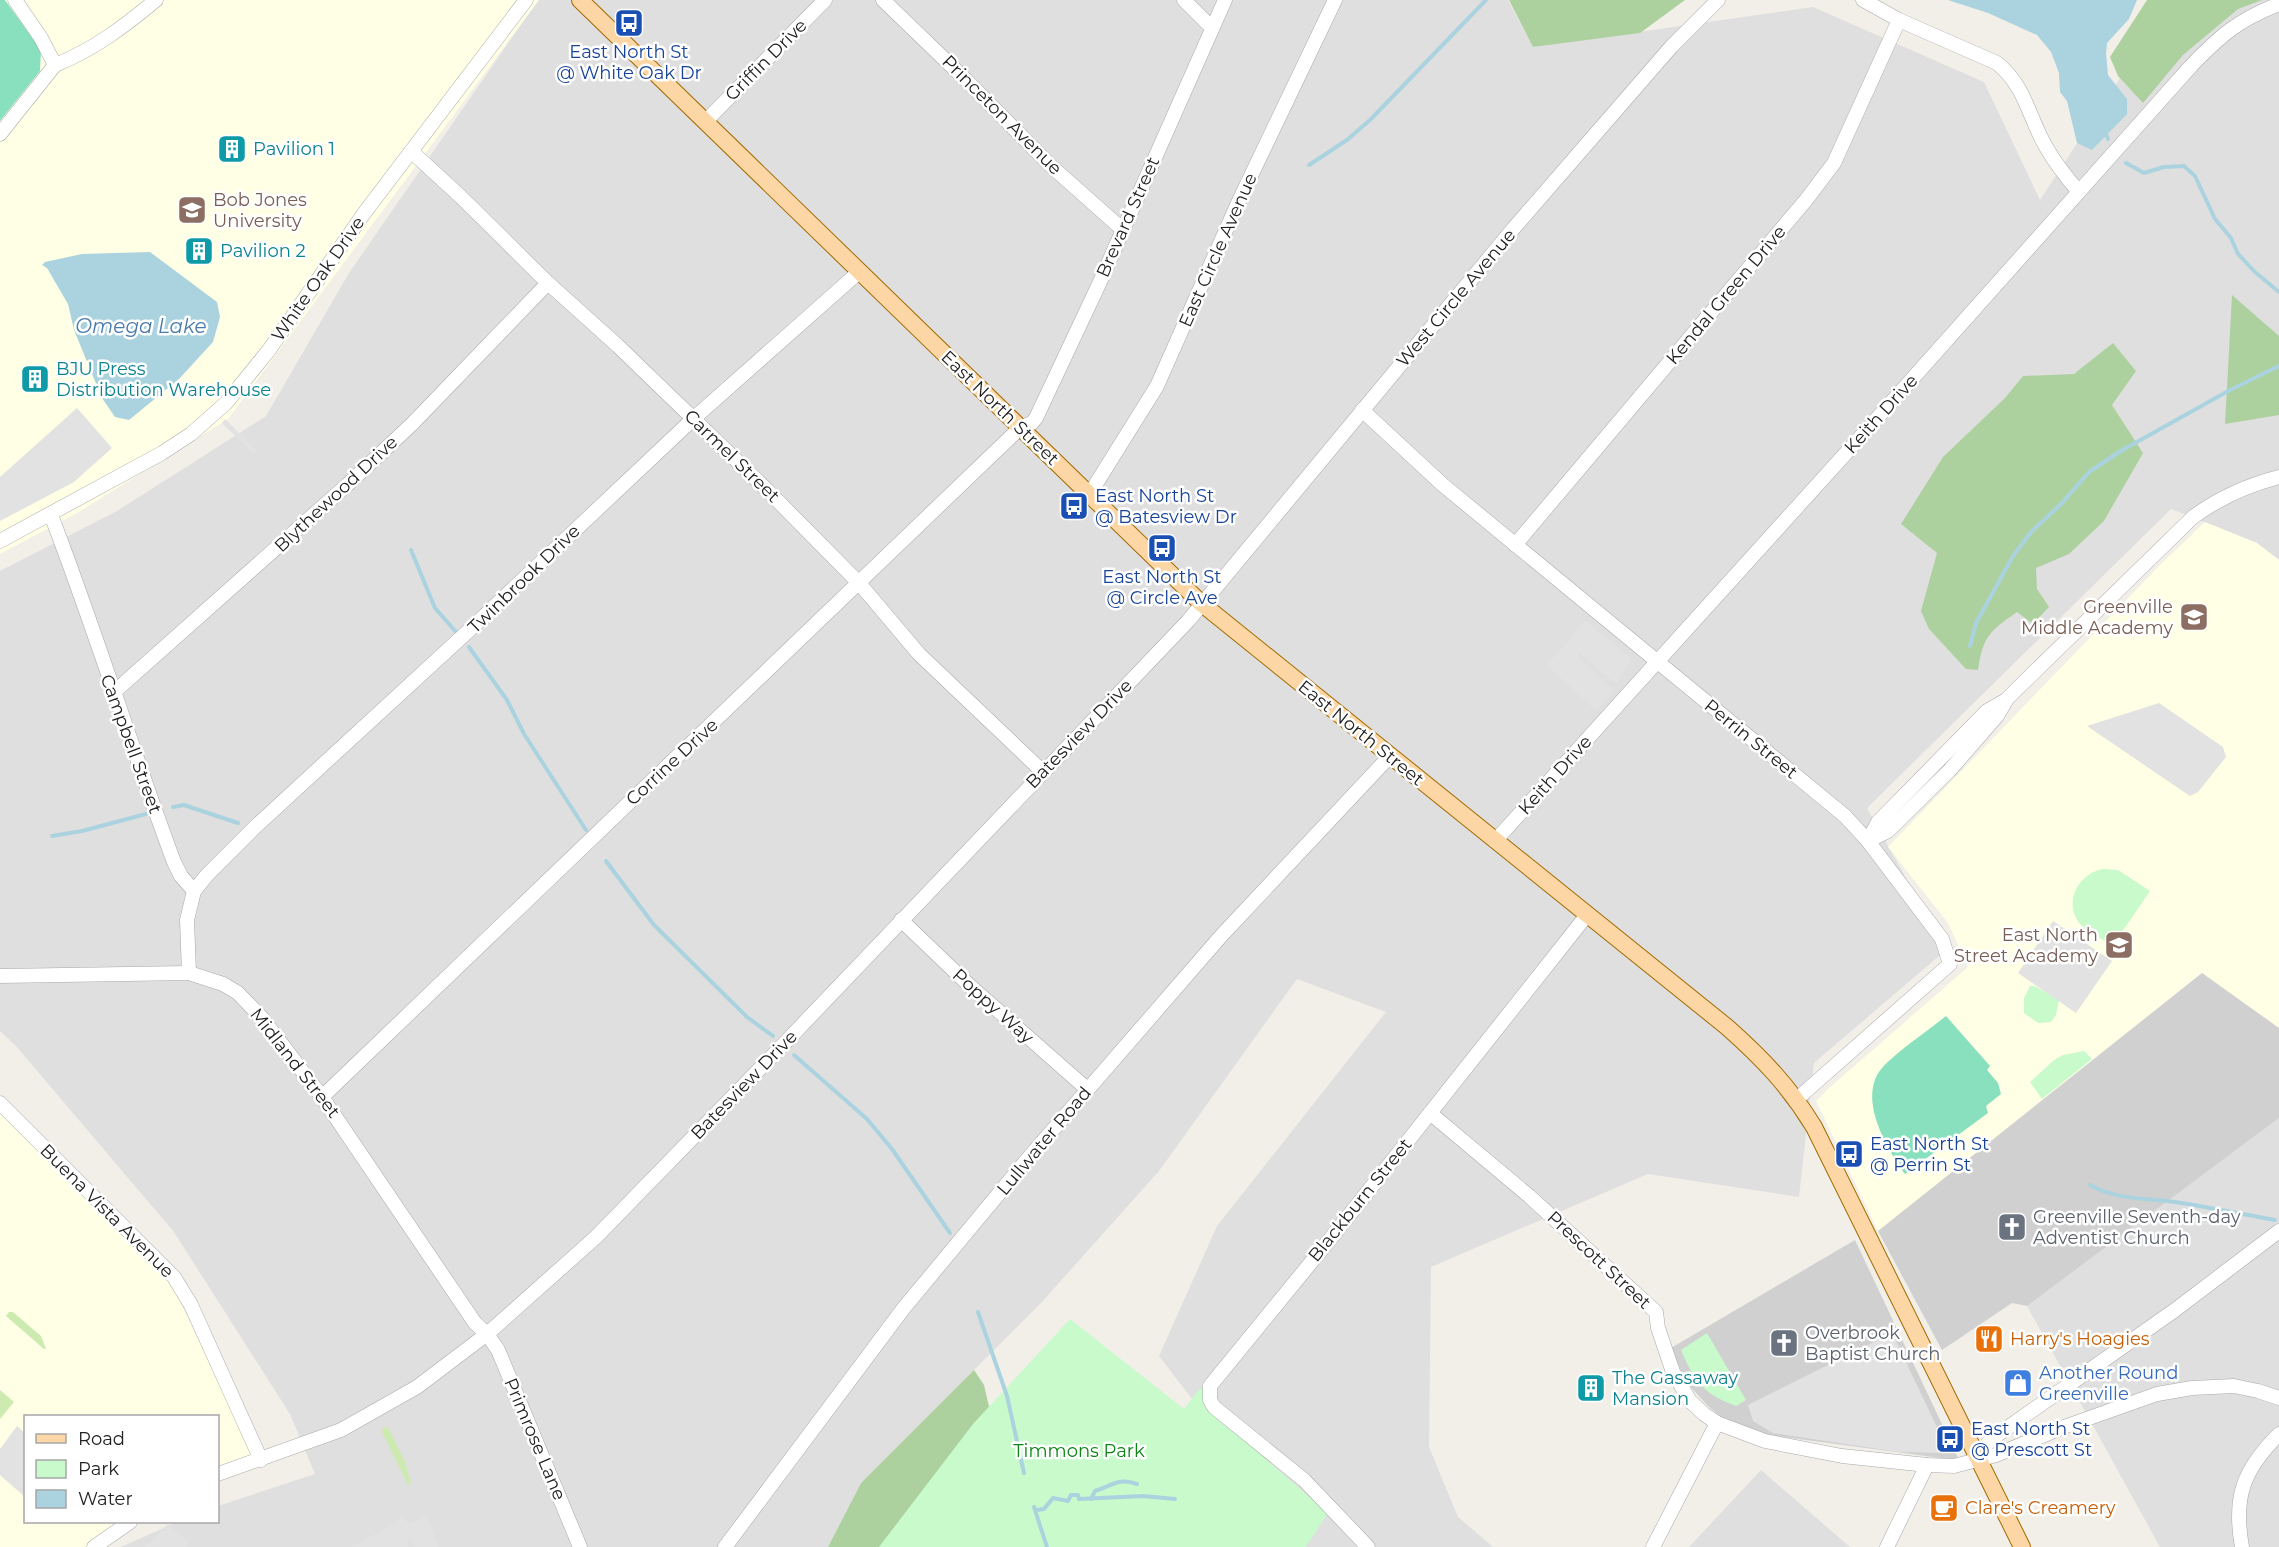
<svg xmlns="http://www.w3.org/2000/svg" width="2279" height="1547" viewBox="0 0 2279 1547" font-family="Montserrat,sans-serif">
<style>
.residential{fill:#e0dfdf}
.education{fill:#ffffe5}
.religious{fill:#d0d0d0}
.grass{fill:#cdebb0}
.forest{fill:#add19e}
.park{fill:#c8facc}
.pitch{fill:#88e0be}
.parking{fill:#e2e2e2}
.water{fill:#aad3df}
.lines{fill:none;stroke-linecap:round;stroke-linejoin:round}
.stream{stroke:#aad3df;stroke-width:4}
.minor-casing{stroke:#a9a9a9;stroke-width:15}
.major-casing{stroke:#a06b00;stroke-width:18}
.minor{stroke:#fff;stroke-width:14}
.major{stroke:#fcd6a4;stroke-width:16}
.labels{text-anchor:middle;stroke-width:5;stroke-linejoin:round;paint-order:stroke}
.transit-label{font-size:18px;fill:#164399;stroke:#fff;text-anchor:start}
.street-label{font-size:18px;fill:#222;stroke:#fff}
.culture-label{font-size:18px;fill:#0d838f;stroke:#fff;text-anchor:start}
.education-label{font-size:18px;fill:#785e54;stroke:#fff;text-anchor:end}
.worship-label{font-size:18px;fill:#5b616d;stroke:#fff;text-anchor:start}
.food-label{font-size:18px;fill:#c56008;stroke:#fff;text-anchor:start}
.shop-label{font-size:18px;fill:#366cbe;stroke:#fff;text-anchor:start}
.park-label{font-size:18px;fill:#0c8416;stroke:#fff}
.water-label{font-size:20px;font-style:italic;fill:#4a7aab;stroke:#fff}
</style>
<rect width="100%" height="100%" fill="#f2efe9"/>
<g class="residential">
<polygon points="538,0 1508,0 1533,47 1813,7 1984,82 2040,200 2171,0 2279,0 2279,560 2257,543 2171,509 1867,808 1946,950 1814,1063 1799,1197 1648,1174 1431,1267 1429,1447 1458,1517 1493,1547 1306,1547 1159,1356 1217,1226 1386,1012 1297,979 1159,1171 1041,1303 861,1483 828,1547 121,1547 177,1522 218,1522 218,1506 315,1474 290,1414 174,1232 16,1046 0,1031 0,571 117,511 266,416 349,273"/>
<polygon points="2279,1118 2279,1547 2160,1547 2027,1306"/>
<polygon points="1761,1470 1850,1547 1689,1547"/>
</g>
<g class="education">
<polygon points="0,0 539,0 228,419 77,513 0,554"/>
<polygon points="2205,522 2257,543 2279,560 2279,1028 2202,973 1878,1231 1816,1101 1828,1089 1968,967 1948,923 1888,847 2161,564"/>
<polygon points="0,1108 170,1281 254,1456 218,1470 218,1416 26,1416 26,1522 129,1522 94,1547 0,1547"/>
</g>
<g class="religious">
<polygon points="2202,973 2279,1028 2279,1118 2027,1306 2012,1303 1942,1350 1878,1231"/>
<polygon points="1855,1240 1958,1458 1948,1459 1762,1434 1729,1423 1708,1406 1686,1382 1671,1348"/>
</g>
<g class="grass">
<polygon points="9,1312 13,1312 41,1336 46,1349 44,1349 6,1316"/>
<polygon points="0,1390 14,1402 0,1419"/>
<polygon points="388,1427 405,1462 411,1483 408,1485 382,1432 383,1428"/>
</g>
<g class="forest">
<polygon points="1509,0 1685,0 1640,33 1533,47"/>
<polygon points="2147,0 2262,0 2238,9 2183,55 2143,103 2118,76 2110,57"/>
<polygon points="2232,295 2279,336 2279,415 2225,424"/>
<path d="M2113 343 2136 371 2112 405 2143 453 2104 521 2069 554 2036 568 2037 589 2049 607 2033 624 2017 612C1990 631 1983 636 1978 670L1966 669 1929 629 1921 611 1937 553 1901 524 1943 457 2005 398 2023 376 2074 374Z"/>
<polygon points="974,1370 984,1385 997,1441 960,1547 828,1547 861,1483"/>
</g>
<g class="park">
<path d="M2103 869 2118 870 2150 891 2113 945C2104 940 2092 935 2084 928 2061 907 2076 874 2103 869Z"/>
<polygon points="2030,986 2035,986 2059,1000 2056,1015 2051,1022 2038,1023 2024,1013 2024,998"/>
<polygon points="2084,1051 2092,1059 2042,1099 2030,1082 2054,1060 2063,1055"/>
<polygon points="1070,1319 1184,1409 1200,1388 1205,1391 1216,1416 1328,1513 1306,1547 879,1547 973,1424"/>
<path d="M1707 1333 1746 1400 1736 1406C1703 1394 1694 1381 1681 1350Z"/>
</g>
<g class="pitch">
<polygon points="0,0 5,0 41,50 40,71 0,121"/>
<path d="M1946 1016 1990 1066 1987 1070 1998 1083 2001 1094 1986 1106 1988 1113 1905 1174C1888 1150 1859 1102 1879 1072 1890 1056 1929 1030 1946 1016Z"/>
</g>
<g class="parking">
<polygon points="77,408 112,448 74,482 0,521 0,477"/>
<polygon points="225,419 257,450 254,454 222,423"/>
<polygon points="1585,620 1632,659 1616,684 1579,653 1578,657 1614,690 1596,711 1547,665"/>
<polygon points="2159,703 2223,747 2226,757 2198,792 2190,796 2087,726"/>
<polygon points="2053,921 2112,961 2076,1013 2018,973"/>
<polygon points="1892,1333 1945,1444 1943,1453 1898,1452 1773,1433 1753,1421 1748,1405"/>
<polygon points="17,1426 25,1433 25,1497 0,1475 0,1449"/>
<polygon points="427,1516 439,1547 415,1547 411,1541 407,1544 409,1547 351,1547 387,1528 402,1517 409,1524"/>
<polygon points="168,1524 190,1543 186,1547 144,1547"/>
</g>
<g class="water">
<polygon points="1948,0 2137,0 2129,19 2107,43 2106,53 2108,75 2127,99 2127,114 2092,150 2077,143 2067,101 2060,92 2059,73 2051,52 2037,35 1988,13"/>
<polygon points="150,252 217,302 220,317 213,342 179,379 129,420 115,417 102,398 74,330 68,304 47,268 42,265 45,262 82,254"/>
</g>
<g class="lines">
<g class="stream">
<polyline points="2106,134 2108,139"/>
<polyline points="2126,163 2144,173 2164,167 2184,166 2195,176 2215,219 2231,238 2238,254 2255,272 2279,292"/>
<polyline points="1309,165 1347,140 1371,119 1486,0"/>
<polyline points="411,550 435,608 456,632"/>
<polyline points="1970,646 1976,623 2013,556 2031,532 2062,503 2089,472 2119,452 2230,390 2279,366"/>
<polyline points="469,647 507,700 524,734 586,830"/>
<polyline points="173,807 184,805 238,823"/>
<polyline points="52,836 82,831 146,814"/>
<polyline points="606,861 654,925 747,1017 773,1036"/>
<polyline points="794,1055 867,1119 892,1149 950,1233"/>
<path d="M2090 1185C2117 1200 2145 1198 2175 1202 2208 1207 2242 1214 2275 1220"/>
<polyline points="978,1312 1007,1396 1024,1473"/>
<path d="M1091 1499 1095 1491C1112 1486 1118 1477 1137 1484"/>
<polyline points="1034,1507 1047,1547"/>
<polyline points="1036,1510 1044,1509 1053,1498 1068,1501 1071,1495 1078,1495 1079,1499 1143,1496 1175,1499"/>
</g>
<g class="minor-casing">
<g id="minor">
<polyline points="15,0 41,38 55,65"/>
<polyline points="883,0 966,80 1051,166 1122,229"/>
<polyline points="1184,0 1212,28"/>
<path d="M1863 0 1899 20 1997 63C2026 87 2028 116 2046 147 2055 163 2067 178 2079 192"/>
<path d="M55 65C93 50 125 26 156 0"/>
<polyline points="706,121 825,0"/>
<polyline points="0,134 55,65"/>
<polyline points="411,151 460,196 548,283 618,346 767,490 859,583 919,654 1043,772"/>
<polyline points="1362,410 1443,485 1845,816 1868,841 1942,939 1950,964 1797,1099"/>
<polyline points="1089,495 1157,386 1238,203 1335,0"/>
<path d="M51 515C95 629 131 747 174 862L181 876 194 891 187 920 189 973"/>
<polyline points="0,541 162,453 191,434 226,403 269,350 365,212 526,0"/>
<polyline points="1515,545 1806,200 1834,163 1899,20"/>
<polyline points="113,693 347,485 412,424 548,283"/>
<path d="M1495 841 1856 442 2191 66C2221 35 2238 20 2279 4"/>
<path d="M1868 841 1888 831 1949 771 1997 716 2007 699 2017 689 2193 517C2219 498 2248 485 2279 477"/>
<polyline points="1868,841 1878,822 1987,711 2006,700"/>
<polyline points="194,891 207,875 255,827 465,634 693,419 859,272"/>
<polyline points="901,920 970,986 1087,1089"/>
<polyline points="0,976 189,973 223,984 238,993 262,1018 322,1097 475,1323 487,1334 498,1350 580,1547"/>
<polyline points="322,1097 1021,427 1032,423 1036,418 1099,284 1225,0"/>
<polyline points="0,1103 174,1277 191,1305 261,1460"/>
<polyline points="1430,1113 1529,1196 1656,1312 1658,1328 1673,1372 1690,1401 1704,1414 1717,1423 1765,1441 1842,1456 1927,1465 1954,1466 1996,1455 2061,1428 2157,1394 2192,1388 2234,1386 2258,1391 2279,1398"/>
<polyline points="1978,1458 1984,1447 1993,1438 2175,1310 2279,1231"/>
<polyline points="218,1474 341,1430 417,1387 487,1334 596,1237 780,1048 1188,621 1513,229 1671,47 1718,0"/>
<polyline points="94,1547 130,1522"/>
<polyline points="725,1547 903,1309 1025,1162 1221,936 1389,757"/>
<polyline points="1368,1547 1304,1480 1214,1407 1210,1400 1210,1386 1331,1238 1587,915"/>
<polyline points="1653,1547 1717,1423"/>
<polyline points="1887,1547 1927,1465"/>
<path d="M2242 1547C2233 1497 2243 1470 2279 1434"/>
</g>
</g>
<g class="major-casing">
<path id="major" d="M580 0 1201 603 1727 1027C1763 1059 1789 1086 1814 1127L2022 1547"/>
</g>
<use href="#minor" class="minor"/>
<use href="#major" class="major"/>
</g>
<defs>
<g id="bus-square" transform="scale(1.5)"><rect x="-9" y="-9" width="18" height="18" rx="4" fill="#1a4fb4" stroke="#fff"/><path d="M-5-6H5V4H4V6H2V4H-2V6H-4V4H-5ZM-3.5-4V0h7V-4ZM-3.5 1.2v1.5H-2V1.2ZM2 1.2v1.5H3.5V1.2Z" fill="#fff"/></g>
<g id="building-square" transform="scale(1.5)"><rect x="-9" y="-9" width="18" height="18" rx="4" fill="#0f9aa8" stroke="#fff"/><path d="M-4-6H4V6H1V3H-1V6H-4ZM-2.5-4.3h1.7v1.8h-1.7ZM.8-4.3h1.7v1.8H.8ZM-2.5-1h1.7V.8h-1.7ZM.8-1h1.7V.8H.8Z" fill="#fff"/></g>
<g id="university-square" transform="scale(1.5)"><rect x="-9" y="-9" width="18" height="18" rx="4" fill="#8d6e63" stroke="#fff"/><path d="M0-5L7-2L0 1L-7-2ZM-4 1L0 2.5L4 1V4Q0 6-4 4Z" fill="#fff"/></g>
<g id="school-square" transform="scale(1.5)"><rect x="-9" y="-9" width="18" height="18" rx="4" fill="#8d6e63" stroke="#fff"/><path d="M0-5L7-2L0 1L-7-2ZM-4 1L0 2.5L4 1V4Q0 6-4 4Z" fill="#fff"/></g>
<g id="church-square" transform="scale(1.5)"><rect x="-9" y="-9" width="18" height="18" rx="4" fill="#6b7280" stroke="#fff"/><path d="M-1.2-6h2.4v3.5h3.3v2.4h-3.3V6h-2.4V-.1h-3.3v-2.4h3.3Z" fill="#fff"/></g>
<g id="restaurant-square" transform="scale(1.5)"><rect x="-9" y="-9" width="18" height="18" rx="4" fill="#e8710a" stroke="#fff"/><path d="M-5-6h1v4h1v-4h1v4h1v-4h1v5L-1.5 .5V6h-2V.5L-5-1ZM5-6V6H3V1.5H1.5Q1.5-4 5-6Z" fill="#fff"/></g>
<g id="shop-square" transform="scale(1.5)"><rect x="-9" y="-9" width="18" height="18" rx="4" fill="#3f7fe0" stroke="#fff"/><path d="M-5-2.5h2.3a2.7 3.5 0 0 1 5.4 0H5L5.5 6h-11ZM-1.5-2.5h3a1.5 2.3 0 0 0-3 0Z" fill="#fff"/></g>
<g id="cafe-square" transform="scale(1.5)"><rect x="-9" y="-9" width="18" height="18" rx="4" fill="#e8710a" stroke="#fff"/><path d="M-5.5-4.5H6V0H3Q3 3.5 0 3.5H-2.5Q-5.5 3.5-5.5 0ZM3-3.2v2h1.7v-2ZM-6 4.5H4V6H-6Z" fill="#fff"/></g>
</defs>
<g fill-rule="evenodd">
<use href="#bus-square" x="629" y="23"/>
<use href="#building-square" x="232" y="149"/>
<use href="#university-square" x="192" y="210"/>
<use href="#building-square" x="199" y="251"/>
<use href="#building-square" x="35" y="379"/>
<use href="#bus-square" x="1074" y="506"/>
<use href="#bus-square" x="1162" y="548"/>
<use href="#school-square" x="2194" y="617"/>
<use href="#school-square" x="2119" y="945"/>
<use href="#bus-square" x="1849" y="1154"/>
<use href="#church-square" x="2012" y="1227"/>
<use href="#restaurant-square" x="1989" y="1339"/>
<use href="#church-square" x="1784" y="1343"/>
<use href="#shop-square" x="2018" y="1383"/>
<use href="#building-square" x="1591" y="1388"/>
<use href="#bus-square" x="1950" y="1439"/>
<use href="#cafe-square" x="1944" y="1508"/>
</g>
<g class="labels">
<g class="transit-label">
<text x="629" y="58" text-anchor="middle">East North St<tspan x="629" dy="21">@ White Oak Dr</tspan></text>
<text x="1095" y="502">East North St<tspan x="1095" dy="21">@ Batesview Dr</tspan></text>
<text x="1162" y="583" text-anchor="middle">East North St<tspan x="1162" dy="21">@ Circle Ave</tspan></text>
<text x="1870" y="1150">East North St<tspan x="1870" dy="21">@ Perrin St</tspan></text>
<text x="1971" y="1435">East North St<tspan x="1971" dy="21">@ Prescott St</tspan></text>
</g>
<g class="street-label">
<text transform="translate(766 60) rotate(-45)" y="6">Griffin Drive</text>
<text transform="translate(1002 115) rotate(45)" y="6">Princeton Avenue</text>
<text transform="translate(1128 217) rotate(-66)" y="6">Brevard Street</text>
<text transform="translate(1218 250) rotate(-66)" y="6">East Circle Avenue</text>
<text transform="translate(318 279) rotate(-55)" y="6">White Oak Drive</text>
<text transform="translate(1726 295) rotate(-50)" y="6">Kendal Green Drive</text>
<text transform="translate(1456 298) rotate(-50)" y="6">West Circle Avenue</text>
<text transform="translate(1000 408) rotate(44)" y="6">East North Street</text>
<text transform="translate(1881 414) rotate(-48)" y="6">Keith Drive</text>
<text transform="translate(732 456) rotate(44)" y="6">Carmel Street</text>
<text transform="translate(336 494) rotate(-43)" y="6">Blythewood Drive</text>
<text transform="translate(524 579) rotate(-44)" y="6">Twinbrook Drive</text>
<text transform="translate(1361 733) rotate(39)" y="6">East North Street</text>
<text transform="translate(1079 734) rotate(-46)" y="6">Batesview Drive</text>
<text transform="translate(1751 739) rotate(39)" y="6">Perrin Street</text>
<text transform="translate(131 744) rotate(70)" y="6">Campbell Street</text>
<text transform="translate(672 762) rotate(-43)" y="6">Corrine Drive</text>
<text transform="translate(1555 775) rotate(-48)" y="6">Keith Drive</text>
<text transform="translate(993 1006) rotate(42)" y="6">Poppy Way</text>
<text transform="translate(295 1063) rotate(52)" y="6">Midland Street</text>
<text transform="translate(744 1085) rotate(-46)" y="6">Batesview Drive</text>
<text transform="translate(1044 1141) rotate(-50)" y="6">Lullwater Road</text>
<text transform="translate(1360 1200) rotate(-51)" y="6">Blackburn Street</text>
<text transform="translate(107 1211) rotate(45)" y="6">Buena Vista Avenue</text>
<text transform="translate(1599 1260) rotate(43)" y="6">Prescott Street</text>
<text transform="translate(535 1439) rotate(67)" y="6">Primrose Lane</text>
</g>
<g class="culture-label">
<text x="253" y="155">Pavilion 1</text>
<text x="220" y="257">Pavilion 2</text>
<text x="56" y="375">BJU Press<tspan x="56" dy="21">Distribution Warehouse</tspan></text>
<text x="1612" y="1384">The Gassaway<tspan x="1612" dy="21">Mansion</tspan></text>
</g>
<g class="education-label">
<text x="213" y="206" text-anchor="start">Bob Jones<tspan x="213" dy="21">University</tspan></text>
<text x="2173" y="613">Greenville<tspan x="2173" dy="21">Middle Academy</tspan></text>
<text x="2098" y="941">East North<tspan x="2098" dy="21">Street Academy</tspan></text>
</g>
<g class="worship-label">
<text x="2033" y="1223">Greenville Seventh-day<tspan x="2033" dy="21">Adventist Church</tspan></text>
<text x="1805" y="1339">Overbrook<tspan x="1805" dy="21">Baptist Church</tspan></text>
</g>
<g class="food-label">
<text x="2010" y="1345">Harry's Hoagies</text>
<text x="1965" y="1514">Clare's Creamery</text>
</g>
<g class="shop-label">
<text x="2039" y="1379">Another Round<tspan x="2039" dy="21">Greenville</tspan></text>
</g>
<g class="park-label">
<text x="1079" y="1457">Timmons Park</text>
</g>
<g class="water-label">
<text x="141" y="333">Omega Lake</text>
</g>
</g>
<rect x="24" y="1415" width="195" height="108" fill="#ffffff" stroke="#a7a7a7" stroke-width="1.5"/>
<rect x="36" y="1434" width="30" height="9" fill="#fcd6a4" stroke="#a7a7a7" stroke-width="1.5"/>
<text x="78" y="1445" font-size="18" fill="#222222">Road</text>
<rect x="36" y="1460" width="30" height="18" fill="#c8facc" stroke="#a7a7a7" stroke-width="1.5"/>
<text x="78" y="1475" font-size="18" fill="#222222">Park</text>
<rect x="36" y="1490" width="30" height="18" fill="#aad3df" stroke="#a7a7a7" stroke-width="1.5"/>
<text x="78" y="1505" font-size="18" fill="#222222">Water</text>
</svg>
